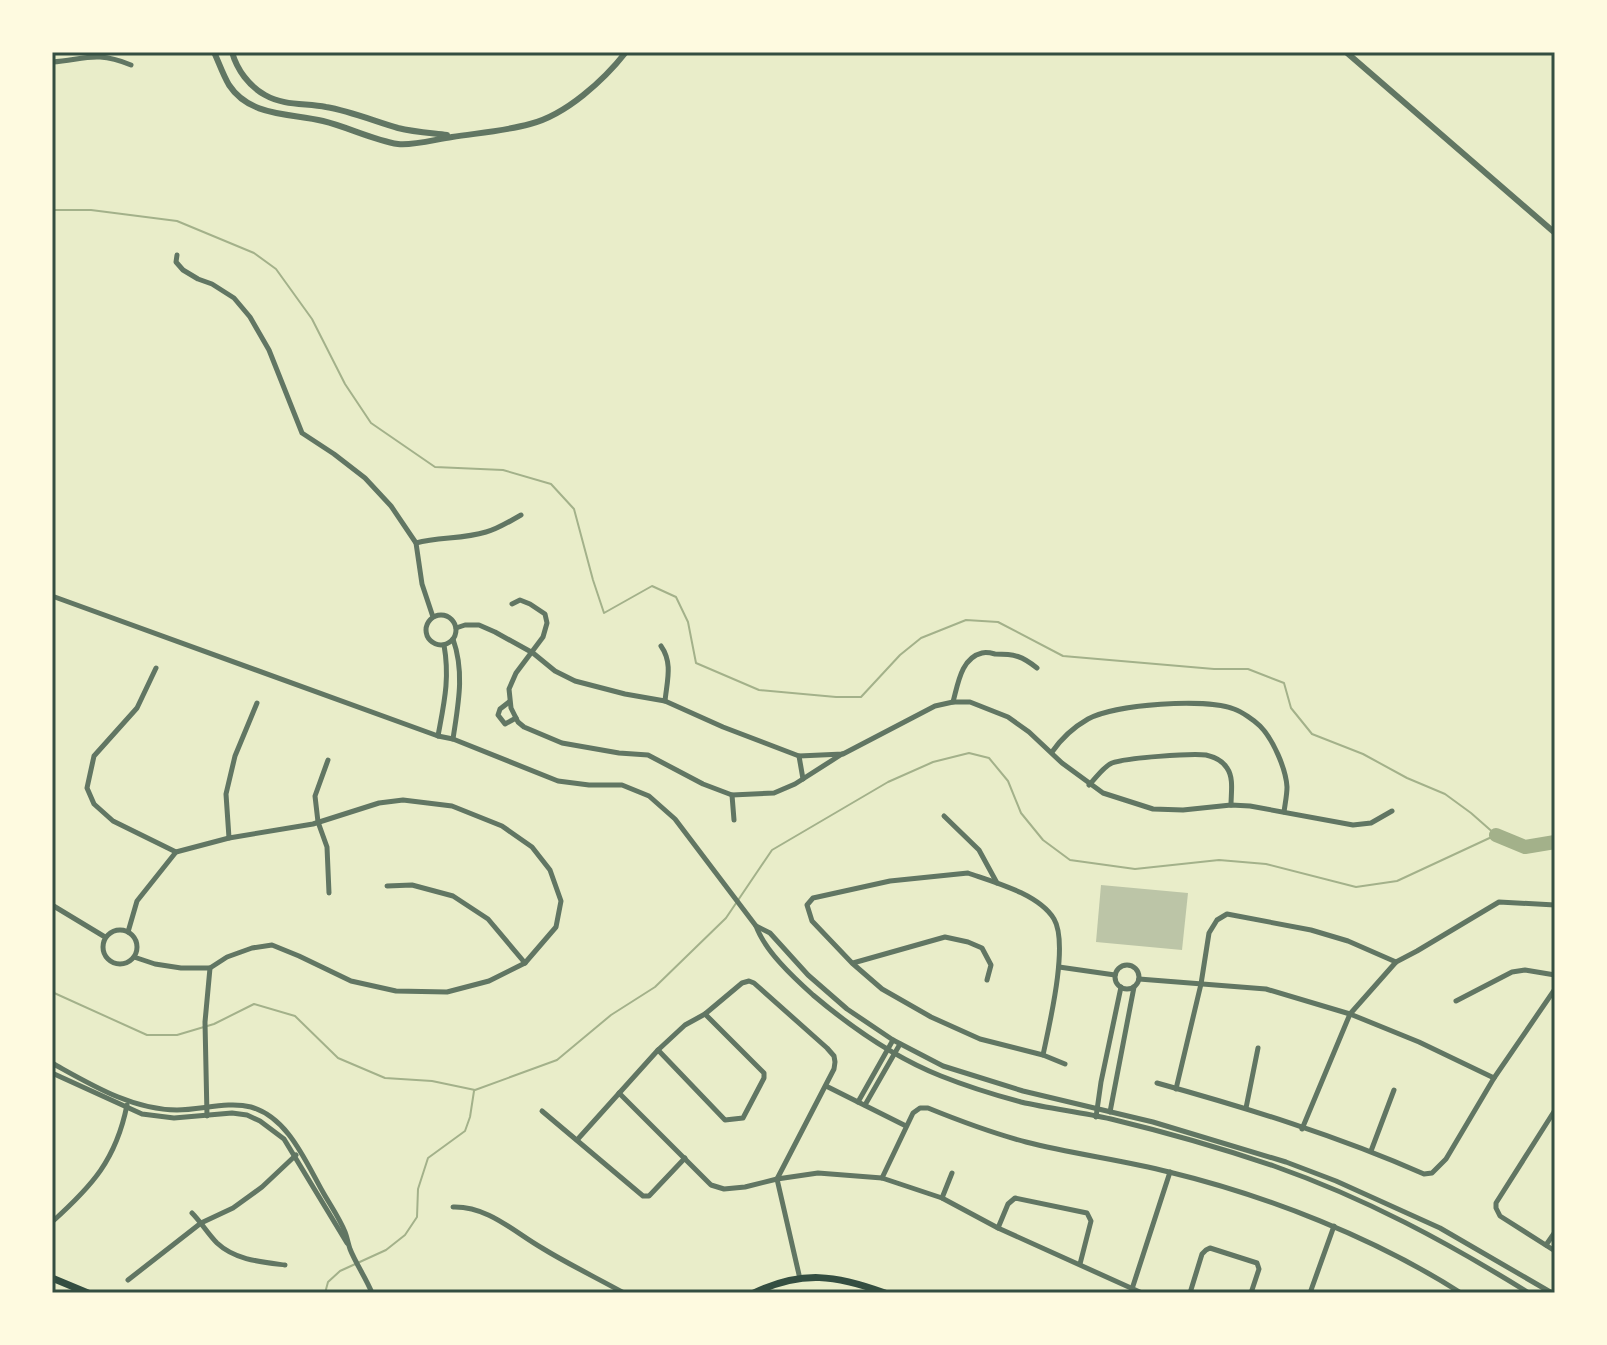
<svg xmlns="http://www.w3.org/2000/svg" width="1607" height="1345" viewBox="0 0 1607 1345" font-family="Roboto,sans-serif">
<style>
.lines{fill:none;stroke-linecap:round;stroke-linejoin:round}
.stream{stroke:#a3b18a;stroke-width:2}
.river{stroke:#a3b18a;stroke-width:14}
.building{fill:#bcc5a7}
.minor{stroke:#617663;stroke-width:5}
.tertiary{stroke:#617663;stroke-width:6}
.secondary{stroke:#344e41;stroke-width:7}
.neatline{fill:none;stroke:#344e41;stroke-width:3}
</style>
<rect width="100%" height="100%" fill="#e9edc9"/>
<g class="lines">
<g class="stream">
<polyline points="52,210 91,210 177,221 254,253 276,269 312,319 345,384 371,423 435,467 503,470 551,484 574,509 593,580 604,613 652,586 676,597 688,622 696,663 759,690 836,697 861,697 900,655 921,638 966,620 998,622 1063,656 1214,669 1248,669 1284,683 1291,708 1312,734 1363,754 1407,778 1445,794 1471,813 1496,835 1397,881 1356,887 1266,864 1219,860 1135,869 1070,860 1043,840 1021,813 1008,781 989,758 969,753 933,762 888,782 772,850 726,918 655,987 611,1015 557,1060 475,1090 432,1081 385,1078 338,1058 295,1016 254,1004 214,1024 177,1035 147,1035 52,992"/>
<polyline points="325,1293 328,1282 340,1271 386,1250 405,1235 417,1217 418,1189 428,1158 465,1131 470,1117 474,1091"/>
</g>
<polyline class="river" points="1496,835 1525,847 1555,842"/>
</g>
<polygon class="building" points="1101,885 1188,893 1182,950 1096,942"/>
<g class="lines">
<g class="minor">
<path d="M52 62C87 59 96 51 131 65"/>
<polyline points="177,255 176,262 183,270 198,279 212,284 234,298 250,317 269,350 302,433 334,454 365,478 391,506 416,543 422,584 433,617"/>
<path d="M416 543C439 537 463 539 486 532 498 529 510 521 521 515"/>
<path d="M52 596 438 736 453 739 558 781 589 785H622L649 796 675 819 756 926C765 951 793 977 813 995 852 1028 893 1057 941 1076 966 1086 995 1095 1021 1102 1051 1109 1081 1112 1111 1119 1165 1132 1221 1148 1274 1166 1365 1198 1447 1242 1529 1293"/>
<polyline points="512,604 520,600 530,604 545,614 547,623 543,637 516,673 509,689 511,708 518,722 524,727 562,743 619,753 648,755 703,784 732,795 774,793 795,784 842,754"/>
<circle cx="441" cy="630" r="15"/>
<polyline points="456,628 465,625 479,625 495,632 533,653 555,671 575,681 625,694 665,701 723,727 799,756 843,754 935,706 953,702 970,702 1008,717 1029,732 1062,763 1103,793 1153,809 1183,810 1231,805 1250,806 1353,825 1371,823 1392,811"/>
<path d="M661 646C673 663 667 681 665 701"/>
<polyline points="156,668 137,708 94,756 87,788 94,804 113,821 176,852"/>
<polyline points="509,702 500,709 498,715 505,724 516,718"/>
<path d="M953 702C958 684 961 658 982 653 986 652 991 653 995 654 1015 654 1022 656 1037 668"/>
<path d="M438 736C444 703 450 679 444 645"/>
<path d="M453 739C458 705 465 673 453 639"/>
<path d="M1052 752C1061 739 1074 727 1088 719 1116 704 1205 698 1234 709 1242 712 1254 720 1260 726 1273 739 1286 769 1287 787 1287 795 1285 804 1284 812"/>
<polyline points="799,756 803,779"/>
<polyline points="328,760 315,796 318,822 327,847 329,893"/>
<path d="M1089 785C1096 778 1103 767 1112 763 1125 758 1192 753 1206 755 1214 757 1223 761 1227 768 1234 778 1231 793 1231 805"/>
<polyline points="732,795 734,820"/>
<polyline points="944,816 979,850 997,883"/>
<polyline points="229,838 226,794 235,756 257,703"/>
<path d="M968 873C994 882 1039 894 1054 919 1069 944 1049 1026 1043 1055L980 1039 931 1017 882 989 852 963 812 921 807 905 813 898 890 881Z"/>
<polyline points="387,886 412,885 453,896 488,919 525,963"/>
<polyline points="52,905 105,937"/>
<polyline points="756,926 770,933 808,975 847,1009 893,1040 943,1066 1023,1091 1153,1122 1286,1162 1336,1181 1440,1228 1552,1293"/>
<circle cx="120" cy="947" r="17"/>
<polyline points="128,932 137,901 176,852 229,838 313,824 379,803 403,800 452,806 502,826 532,847 550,870 561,901 556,927 525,963 489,981 447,992 396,991 351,981 299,956 272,945 252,948 227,957 210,968 181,968 155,964 134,957"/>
<polyline points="853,963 945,937 968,942 982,948 991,965 987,980"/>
<circle cx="1127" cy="977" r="12"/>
<polyline points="1059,967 1115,975"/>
<polyline points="1139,979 1266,989 1350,1014 1419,1042 1494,1078"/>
<polyline points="1456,1001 1512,972 1525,970 1555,975"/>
<polyline points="658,1050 725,1120 743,1118 764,1078 764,1073 705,1014"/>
<polyline points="1043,1055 1065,1064"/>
<path d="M52 1063C90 1084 132 1110 177 1110 201 1110 228 1101 251 1107 289 1118 306 1163 324 1194 331 1206 340 1219 345 1232 347 1237 348 1243 350 1249 356 1264 366 1278 372 1293"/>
<polyline points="52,1073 142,1114 174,1118 232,1113 247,1115 260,1121 284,1139 347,1243"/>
<path d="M1157 1083C1247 1108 1338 1136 1424 1174L1432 1173 1446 1159 1494 1078 1555 989"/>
<polyline points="826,1086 906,1126"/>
<polyline points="1176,1089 1201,984 1209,933 1217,920 1227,914 1311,930 1348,941 1396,962"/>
<polyline points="619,1093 711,1185 724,1189 745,1187 777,1179 818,1173 882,1178 942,1198 998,1228 1142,1293"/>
<polyline points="858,1102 893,1040"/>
<polyline points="865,1105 900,1044"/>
<polyline points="1246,1108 1258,1048"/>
<polyline points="1555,1110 1496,1203 1496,1208 1500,1216 1555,1251"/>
<polyline points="542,1111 643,1196 649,1196 685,1158"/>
<polyline points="1110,1112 1134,987"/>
<polyline points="207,1116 205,1022 210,968"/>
<polyline points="1096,1117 1101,1082 1121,987"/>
<polyline points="1302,1129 1350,1014 1396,962 1417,951 1499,902 1555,905"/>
<polyline points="577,1140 658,1050 685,1025 705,1014 742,983 749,981 754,983 827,1048 834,1056 835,1062 834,1069 777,1179 800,1279"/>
<polyline points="1371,1151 1394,1090"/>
<path d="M882 1178 913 1113 920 1108H928C960 1121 992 1133 1026 1142 1073 1154 1122 1160 1169 1172 1268 1196 1375 1238 1461 1293"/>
<polyline points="942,1198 952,1173"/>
<path d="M453 1207C488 1206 514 1232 542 1248 568 1264 597 1278 624 1293"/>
<path d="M192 1213C201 1222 208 1234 217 1243 235 1260 261 1262 285 1265"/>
<path d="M52 1222C92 1186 116 1160 127 1105"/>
<polyline points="998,1228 1008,1204 1015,1198 1087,1213 1091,1221 1080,1264"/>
<polyline points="1546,1245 1555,1232"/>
<polyline points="128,1280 201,1223 233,1208 262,1187 296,1155"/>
<polyline points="1132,1289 1170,1172"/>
<polyline points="1190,1293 1202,1254 1206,1250 1210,1248 1257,1263 1259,1269 1251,1293"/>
<polyline points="1310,1293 1334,1226"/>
</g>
<g class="tertiary">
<path d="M214 52C219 63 223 75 229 85 250 117 290 113 323 121 348 127 373 140 398 144 412 146 437 139 452 137 478 133 505 131 530 124 566 115 604 80 626 52"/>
<path d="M232 52C237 70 249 86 265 95 284 106 306 103 326 107 350 111 374 121 398 128 414 132 431 133 447 135"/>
<polyline points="1346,52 1555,233"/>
</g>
<g class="secondary">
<polyline points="52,1278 88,1293"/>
<path d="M754 1293C802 1270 836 1275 885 1293"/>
</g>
</g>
<rect width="1607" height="1345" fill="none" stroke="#fefae0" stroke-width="108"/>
<rect x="54" y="54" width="1499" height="1237" class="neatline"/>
</svg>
